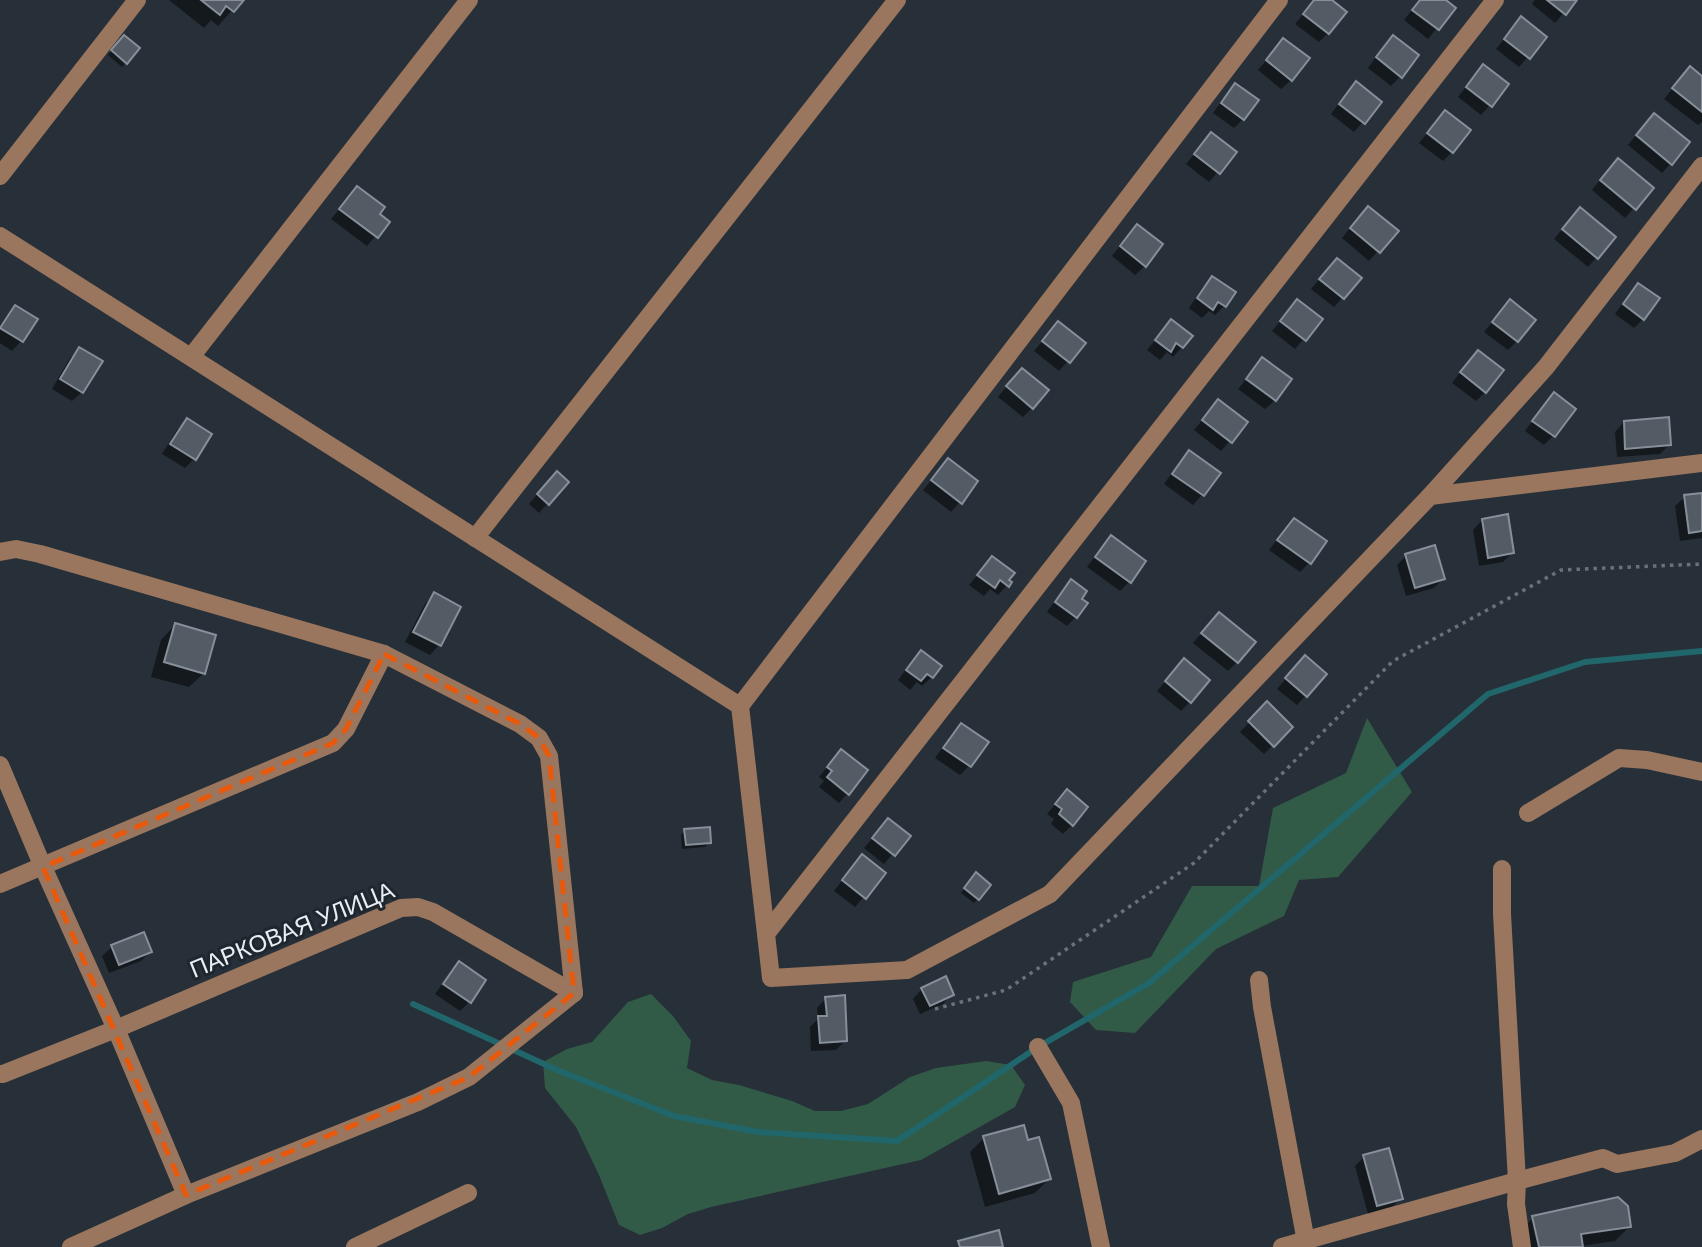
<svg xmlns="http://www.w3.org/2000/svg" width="1702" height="1247" viewBox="0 0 1702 1247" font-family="Helvetica,sans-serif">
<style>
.green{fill:#315b47}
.shadow{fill:#0007}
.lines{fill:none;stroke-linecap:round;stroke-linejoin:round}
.stream{stroke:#21666b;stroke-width:6}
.building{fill:#535b65;stroke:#868f9a;stroke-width:2}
.path{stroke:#6a7179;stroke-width:3.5;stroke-dasharray:3.5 5;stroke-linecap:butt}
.minor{stroke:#99765d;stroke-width:18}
.marked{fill:none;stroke:#e8590c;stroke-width:5;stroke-dasharray:14 9;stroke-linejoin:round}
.labels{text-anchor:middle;stroke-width:6;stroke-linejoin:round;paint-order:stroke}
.street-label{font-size:24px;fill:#e9eef4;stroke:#1e262e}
</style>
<rect width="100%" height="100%" fill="#272f38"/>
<g class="green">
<polygon points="1367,718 1412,792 1338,877 1299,880 1284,916 1216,949 1135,1033 1096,1030 1070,1002 1073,982 1151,957 1192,886 1259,886 1273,808 1346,773"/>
<polygon points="651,994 673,1016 691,1041 687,1068 712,1080 739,1085 792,1101 815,1111 841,1111 868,1104 910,1077 936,1068 986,1061 1011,1065 1025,1085 1015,1107 921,1160 711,1207 688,1214 662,1228 640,1235 619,1225 599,1175 576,1127 545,1088 543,1062 567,1049 592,1042 628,1002"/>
</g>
<g class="shadow">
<polygon points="169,0 241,0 218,26 211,20 204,28"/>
<polygon points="1315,0 1329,0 1328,33 1319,42 1295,24"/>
<polygon points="1420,0 1443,0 1453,8 1428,39 1404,20"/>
<polygon points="1535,0 1575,0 1555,23 1532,4"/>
<polygon points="1521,19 1545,37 1519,67 1496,49"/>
<polygon points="1283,40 1291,80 1281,89 1258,70"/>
<polygon points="120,41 126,62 122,67 108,55"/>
<polygon points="1384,46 1400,77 1391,86 1368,68"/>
<polygon points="1483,66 1490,105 1481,115 1458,97"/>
<polygon points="1681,78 1702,78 1702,122 1698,125 1664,99"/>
<polygon points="1236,85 1243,119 1234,128 1213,113 1226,95"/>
<polygon points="1347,93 1380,102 1354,132 1331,114"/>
<polygon points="1445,112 1452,152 1443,161 1419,143"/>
<polygon points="1645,124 1671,163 1662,173 1628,145"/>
<polygon points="1211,134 1235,152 1209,182 1186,164"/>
<polygon points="1608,170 1651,188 1625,218 1592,190"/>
<polygon points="357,188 377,215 387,222 367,246 331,219"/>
<polygon points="1359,217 1396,231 1369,261 1342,238"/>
<polygon points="1571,219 1597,257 1588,267 1554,239"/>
<polygon points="1128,236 1145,266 1135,275 1112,256"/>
<polygon points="1328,269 1359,278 1334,307 1311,289"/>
<polygon points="1213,278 1234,293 1224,306 1215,315 1209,311 1202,318 1189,308 1203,287"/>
<polygon points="1639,285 1643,319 1634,328 1615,314 1629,294"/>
<polygon points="1297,301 1321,319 1295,349 1272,331"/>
<polygon points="15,307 35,320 21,341 12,351 0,343 0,325"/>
<polygon points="1501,311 1517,341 1508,350 1484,332"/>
<polygon points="1171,321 1182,347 1173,357 1167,352 1160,360 1147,350"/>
<polygon points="1058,323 1083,344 1059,371 1034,351"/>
<polygon points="80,349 82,392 72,401 52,389 70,358"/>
<polygon points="1263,359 1275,400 1265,409 1238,389"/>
<polygon points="1469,361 1485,392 1476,401 1452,383"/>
<polygon points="1013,379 1032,408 1023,417 998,397"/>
<polygon points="1554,394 1574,409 1553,436 1544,445 1525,431 1545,404"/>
<polygon points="1218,401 1246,422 1221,451 1194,430"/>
<polygon points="187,421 194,459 185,468 162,454 177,430"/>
<polygon points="1624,422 1669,445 1660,454 1617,457 1615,432"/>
<polygon points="1189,453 1218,473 1202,495 1193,505 1164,484 1180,462"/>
<polygon points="948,460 960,502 951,512 923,490"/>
<polygon points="547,483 548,503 539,513 529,504"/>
<polygon points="1702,494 1702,538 1680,541 1675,506 1685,497"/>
<polygon points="1294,520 1324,541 1309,563 1300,572 1269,550 1285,529"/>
<polygon points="1482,520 1512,553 1503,562 1479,566 1473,530"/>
<polygon points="1111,537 1129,582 1120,591 1087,567 1102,547"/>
<polygon points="1406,556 1443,579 1434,588 1406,596 1397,565"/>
<polygon points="992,558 1009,583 998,595 990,589 984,596 969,585"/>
<polygon points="1072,581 1079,599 1076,617 1067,626 1047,612 1062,591"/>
<polygon points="434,595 459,607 439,645 430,655 405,642 425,604"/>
<polygon points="1210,623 1237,662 1228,671 1193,643"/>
<polygon points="175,625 204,673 189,687 151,677 161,640"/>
<polygon points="921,652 932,677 922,686 917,682 910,690 898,680 912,661"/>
<polygon points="1296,667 1325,675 1297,705 1277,689"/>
<polygon points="1175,670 1190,702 1181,711 1157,691"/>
<polygon points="1267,704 1291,727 1264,754 1240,732"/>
<polygon points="961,725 986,742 969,766 960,775 935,758 952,734"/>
<polygon points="841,751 848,793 839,803 819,787 824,781 819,777"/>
<polygon points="1058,801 1072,825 1063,834 1051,824 1054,819 1047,814"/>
<polygon points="888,820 908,836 884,864 864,848"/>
<polygon points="685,830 709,843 705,847 682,849 681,835"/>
<polygon points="853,866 884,874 855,907 834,891"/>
<polygon points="972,879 978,899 974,903 961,893"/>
<polygon points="143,934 150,952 141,961 109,973 102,956 112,947"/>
<polygon points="459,963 469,1002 460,1011 435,994 450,973"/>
<polygon points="922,989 952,994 943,1004 920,1014 913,999"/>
<polygon points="826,998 846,1040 836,1050 811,1051 810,1027 818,1019 817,1008"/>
<polygon points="984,1138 1027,1142 1049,1179 1035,1193 985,1207 970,1152"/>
<polygon points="1364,1157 1401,1198 1392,1207 1368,1214 1355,1166"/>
<polygon points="1533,1218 1630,1226 1615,1241 1581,1246 1581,1247 1522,1247 1519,1232"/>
</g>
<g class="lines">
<polyline class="stream" points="413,1004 557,1070 674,1116 758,1132 897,1141 1038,1047 1149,983 1488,694 1585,662 1702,651"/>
</g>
<g class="building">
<polygon points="201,0 244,0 234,12 226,6 220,15"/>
<polygon points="1314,0 1332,0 1347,12 1329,34 1303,14"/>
<polygon points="1420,0 1446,0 1456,8 1439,30 1412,10"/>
<polygon points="1547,0 1577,0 1566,15"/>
<polygon points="1521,16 1547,37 1530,59 1504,39"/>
<polygon points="124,35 140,48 127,64 111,50"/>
<polygon points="1393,35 1419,55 1402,78 1376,57"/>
<polygon points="1283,38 1310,58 1292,81 1266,60"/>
<polygon points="1483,64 1509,84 1492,107 1466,87"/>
<polygon points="1690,66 1702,76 1702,112 1672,88"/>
<polygon points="1356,81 1382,102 1365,124 1339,104"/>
<polygon points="1235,83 1259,100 1244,120 1221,103"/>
<polygon points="1445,110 1471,130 1453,153 1427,133"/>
<polygon points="1654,113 1690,142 1672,165 1636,135"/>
<polygon points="1211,132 1237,152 1220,174 1194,154"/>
<polygon points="1618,158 1654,188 1636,210 1600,180"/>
<polygon points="357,186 385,207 380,214 390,222 378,238 339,209"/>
<polygon points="1368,206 1399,231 1380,253 1350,228"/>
<polygon points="1580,207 1616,237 1598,259 1562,229"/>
<polygon points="1137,224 1163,244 1146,267 1120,246"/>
<polygon points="1337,258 1362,278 1344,299 1319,279"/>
<polygon points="1212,276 1236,292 1226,307 1218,302 1213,310 1197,298"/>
<polygon points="1638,283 1660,298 1644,320 1623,304"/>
<polygon points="1297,299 1323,319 1306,341 1280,321"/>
<polygon points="1510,299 1536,320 1518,342 1492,322"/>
<polygon points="15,305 38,319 23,342 0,328"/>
<polygon points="1171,319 1193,336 1183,348 1176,343 1171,352 1155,340"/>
<polygon points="1058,321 1086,343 1070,363 1042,341"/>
<polygon points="79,347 103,361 83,393 60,379"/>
<polygon points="1478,350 1504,370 1486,393 1460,372"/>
<polygon points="1262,357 1292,379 1276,401 1246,379"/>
<polygon points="1022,368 1049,390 1033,409 1006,386"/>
<polygon points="1554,392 1576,409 1555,437 1532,421"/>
<polygon points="1218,399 1248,422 1232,443 1202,420"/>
<polygon points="1669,417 1671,445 1625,449 1624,421"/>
<polygon points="187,418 212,434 196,460 170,444"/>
<polygon points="1189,450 1221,473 1204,496 1172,474"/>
<polygon points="948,458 978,481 962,504 931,480"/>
<polygon points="557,471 569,482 549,505 537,494"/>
<polygon points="1702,493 1702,531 1689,533 1684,495"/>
<polygon points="1508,514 1514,553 1488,558 1482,519"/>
<polygon points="1294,518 1327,541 1311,564 1277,540"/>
<polygon points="1111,535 1146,561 1131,583 1095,557"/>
<polygon points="1435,545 1445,579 1415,588 1405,554"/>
<polygon points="992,556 1015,573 1009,580 1012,582 1009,587 1000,580 995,588 977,575"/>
<polygon points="1071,579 1087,591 1082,599 1088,603 1077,618 1055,602"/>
<polygon points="434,592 461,607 441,646 413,632"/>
<polygon points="1219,612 1256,642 1238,663 1201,633"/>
<polygon points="175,623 216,635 205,674 164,662"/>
<polygon points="921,650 942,666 933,678 927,674 921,681 906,670"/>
<polygon points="1305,655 1327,674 1307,697 1285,678"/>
<polygon points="1184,658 1210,680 1191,703 1165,681"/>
<polygon points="1267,701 1293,727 1274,747 1248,721"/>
<polygon points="961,723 989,742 971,767 943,748"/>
<polygon points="841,749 868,770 849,795 827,777 832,771 827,767"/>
<polygon points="1067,789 1088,807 1073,826 1059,814 1062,809 1055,804"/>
<polygon points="888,818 911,836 895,856 872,838"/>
<polygon points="710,827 711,843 686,845 684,829"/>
<polygon points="862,854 886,873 866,899 842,880"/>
<polygon points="976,872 991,885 979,900 964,888"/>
<polygon points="144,932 152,952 119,965 111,945"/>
<polygon points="459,961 486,980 471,1003 443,984"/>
<polygon points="946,976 954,995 930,1006 921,988"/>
<polygon points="845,995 847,1041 820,1043 818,1016 827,1016 825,997"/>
<polygon points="1024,1125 1028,1140 1039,1137 1051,1179 999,1194 983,1136"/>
<polygon points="1389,1148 1403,1199 1377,1206 1363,1155"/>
<polygon points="1618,1197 1628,1206 1631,1227 1581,1234 1583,1247 1539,1247 1532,1216"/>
<polygon points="999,1230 1003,1247 960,1247 958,1241"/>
</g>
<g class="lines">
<polyline class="path" points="935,1009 1006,990 1194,863 1393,661 1561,570 1702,564"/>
<g class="minor">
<polyline points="1495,0 766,934 771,978 907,970 1050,894 1430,496 1546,367 1702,166"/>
<polyline points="0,176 137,0"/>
<polyline points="0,236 740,706 766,934"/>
<polyline points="191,357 469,0"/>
<polyline points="1430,496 1702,463"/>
<polyline points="475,538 897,0"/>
<polyline points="0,552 16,549 40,554 384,654 520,724 539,738 549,756 574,993"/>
<polyline points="740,706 1279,0"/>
<polyline points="0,765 43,867 116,1029 186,1195"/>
<polyline points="1528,813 1619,758 1647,760 1702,772"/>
<polyline points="1502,869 1502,914 1517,1181 1516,1204 1522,1247"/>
<polyline points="0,884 333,743 346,729 384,654"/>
<polyline points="1259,980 1262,1007 1307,1247"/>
<polyline points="1038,1047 1071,1103 1101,1247"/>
<polyline points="0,1074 3,1074 116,1029 401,908 418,907 433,912 574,993"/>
<polyline points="71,1247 186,1195 418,1102 469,1077 574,993"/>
<polyline points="355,1247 468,1193"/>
<polyline points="1282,1247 1517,1181 1603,1158 1617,1164 1675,1153 1702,1139"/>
</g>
</g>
<path class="marked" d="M384 654 520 724 539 738 549 756 574 993 469 1077 186 1195 43 867 333 743 346 729Z"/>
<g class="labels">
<g class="street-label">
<text transform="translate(292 930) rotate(-22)" y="8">ПАРКОВАЯ УЛИЦА</text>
</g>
</g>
</svg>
